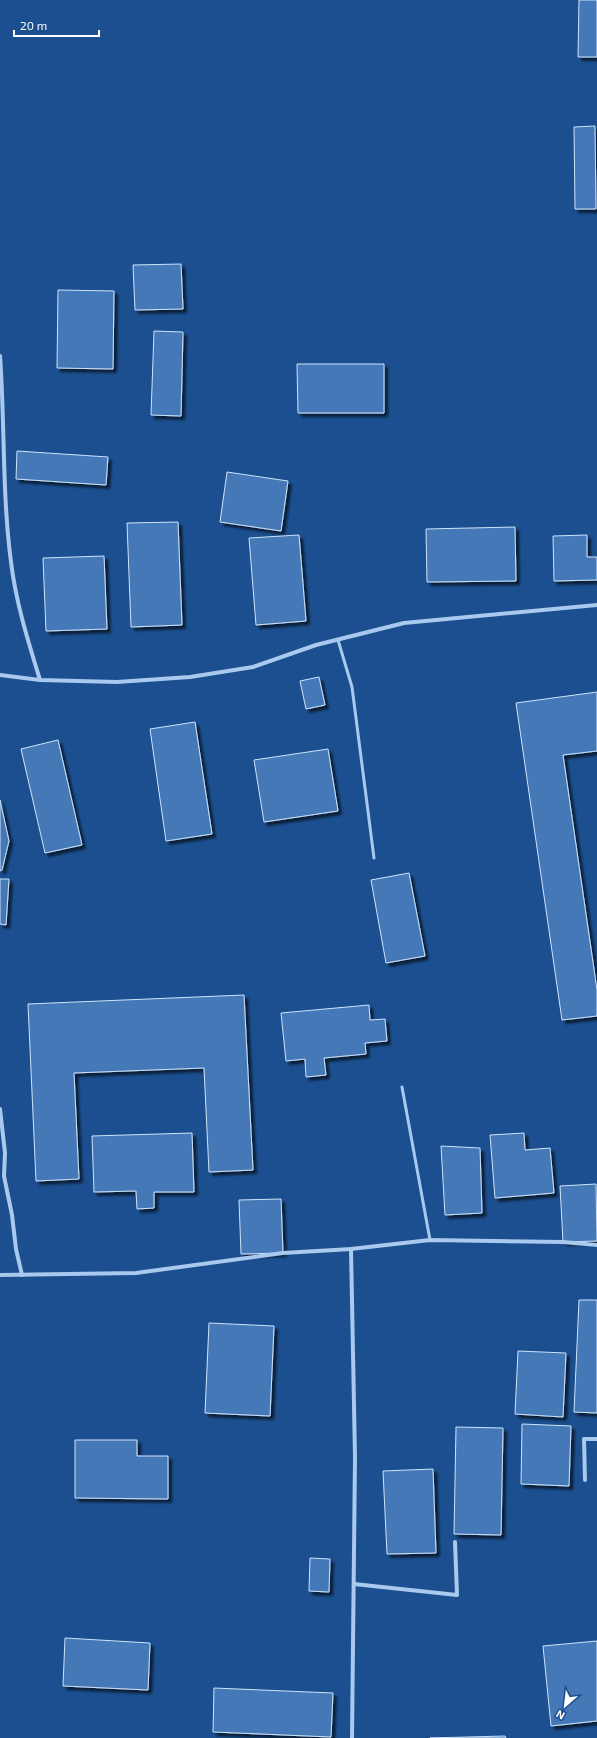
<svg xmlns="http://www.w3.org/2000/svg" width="597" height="1738" viewBox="0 0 597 1738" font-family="'Exo 2',sans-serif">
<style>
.building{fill:#4478b7;stroke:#cfe3fa;filter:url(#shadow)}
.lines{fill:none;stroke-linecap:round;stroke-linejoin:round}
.lane{stroke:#a9c9ee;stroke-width:3}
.street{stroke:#a9c9ee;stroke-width:4}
</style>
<defs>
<filter id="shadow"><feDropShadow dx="3.5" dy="3.5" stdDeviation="1" flood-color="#0009"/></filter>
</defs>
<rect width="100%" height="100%" fill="#1b4f8f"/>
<g class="building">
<polygon points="579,0 597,0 597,57 578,57"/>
<polygon points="595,126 596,209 575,209 574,127"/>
<polygon points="181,264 183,309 135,310 133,265"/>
<polygon points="58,290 114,291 113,369 57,368"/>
<polygon points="154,331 183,332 181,416 151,415"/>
<polygon points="297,364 384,364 384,413 298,413"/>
<polygon points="17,451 108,457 106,485 16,479"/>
<polygon points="227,472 288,481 281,531 220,522"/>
<polygon points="178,522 182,625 131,627 127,523"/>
<polygon points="515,527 516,581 427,582 426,529"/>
<polygon points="299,535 306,621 256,625 249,538"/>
<polygon points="587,535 587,557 597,557 597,580 554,581 553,536"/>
<polygon points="104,556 107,629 46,631 43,558"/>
<polygon points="319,677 325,705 306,709 300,681"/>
<polygon points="597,692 597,751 563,755 597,990 597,1016 562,1020 516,703"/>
<polygon points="195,722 212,834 166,841 150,729"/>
<polygon points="58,740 82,845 45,853 21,749"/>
<polygon points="328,749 338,811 264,822 254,760"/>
<polygon points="0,800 9,841 2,870 0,871"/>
<polygon points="409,873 425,956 386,963 371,880"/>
<polygon points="0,879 9,879 6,925 0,924"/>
<polygon points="244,995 253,1170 209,1172 204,1068 74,1073 79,1179 36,1181 28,1004"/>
<polygon points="369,1005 370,1020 385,1019 387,1041 365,1043 366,1054 324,1058 326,1075 306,1077 305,1059 286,1061 281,1013"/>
<polygon points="192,1133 194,1192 154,1192 154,1208 137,1209 136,1191 94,1192 92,1136"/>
<polygon points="524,1133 525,1150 550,1148 554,1193 495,1198 490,1135"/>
<polygon points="441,1146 480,1148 482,1213 445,1215"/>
<polygon points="596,1184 597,1241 563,1242 560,1186"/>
<polygon points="281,1199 283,1253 241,1254 239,1200"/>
<polygon points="579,1300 597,1300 597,1413 574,1412"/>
<polygon points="209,1323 274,1326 270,1416 205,1413"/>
<polygon points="518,1351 566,1353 563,1417 515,1414"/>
<polygon points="522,1424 571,1426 569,1486 521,1484"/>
<polygon points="456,1427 503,1428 501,1535 454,1534"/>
<polygon points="75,1440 137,1440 137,1456 168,1456 168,1499 75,1498"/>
<polygon points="433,1469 436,1553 387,1554 383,1471"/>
<polygon points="310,1558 330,1559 329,1592 309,1591"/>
<polygon points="65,1638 150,1643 148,1690 63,1686"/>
<polygon points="597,1641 597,1721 551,1726 543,1646"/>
<polygon points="214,1688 333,1693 331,1737 213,1732"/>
<polygon points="505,1736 506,1738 430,1738"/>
</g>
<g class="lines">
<g class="lane">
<polyline points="338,640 352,687 374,858"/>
<polyline points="402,1087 430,1240"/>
</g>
<g class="street">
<path d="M0 356C5 425 2 494 11 562 16 603 28 641 40 680"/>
<polyline points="0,675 40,680 117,682 190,677 253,667 316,645 404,623 597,605"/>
<polyline points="0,1109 5,1153 4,1176 12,1215 16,1249 22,1275"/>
<polyline points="351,1249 355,1457 352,1738"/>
<polyline points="0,1275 136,1273 283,1253 351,1249 430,1240 563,1242 597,1245"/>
<polyline points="585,1480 584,1439 597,1439"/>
<polyline points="354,1584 457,1595 455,1542"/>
</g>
</g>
<g transform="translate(565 1706) rotate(208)" stroke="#1b4f8f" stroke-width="3" paint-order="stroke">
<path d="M0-3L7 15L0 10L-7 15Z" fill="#ffffff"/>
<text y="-6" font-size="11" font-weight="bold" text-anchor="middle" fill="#ffffff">N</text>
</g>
<path d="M14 30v6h85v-6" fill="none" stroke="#ffffff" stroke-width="2"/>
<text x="20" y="30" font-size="12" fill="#ffffff" stroke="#1b4f8f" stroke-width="3" paint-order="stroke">20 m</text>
</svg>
